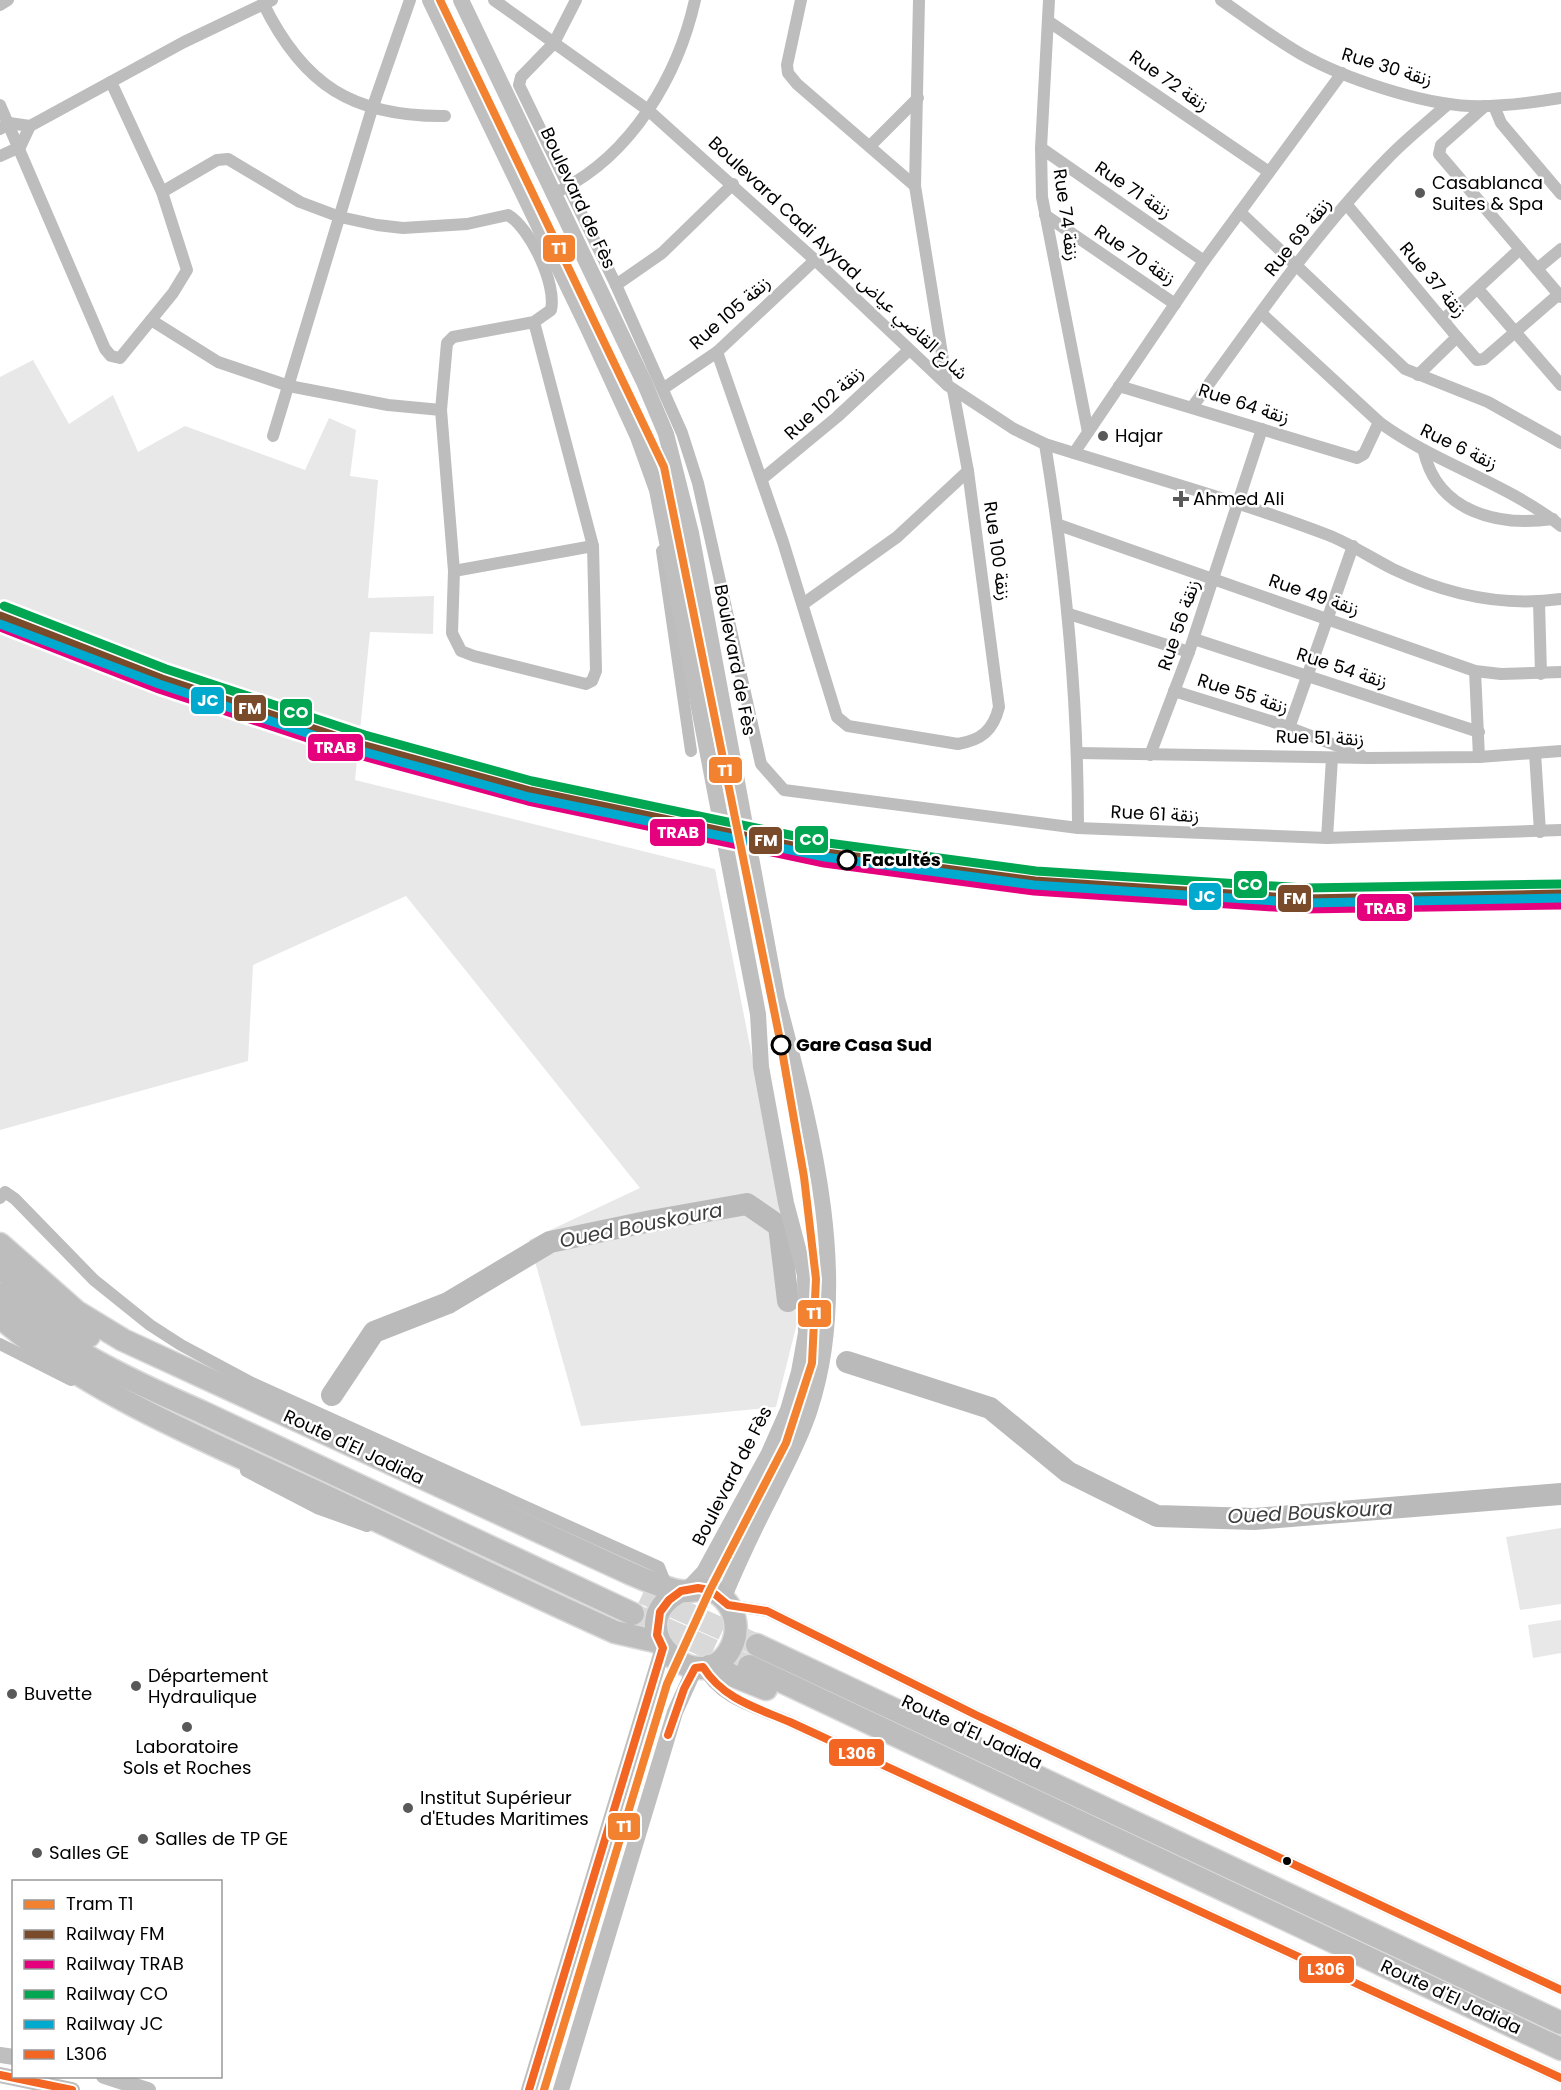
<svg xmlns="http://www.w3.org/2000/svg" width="1561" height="2090" viewBox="0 0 1561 2090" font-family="Poppins,'Noto Sans Arabic',sans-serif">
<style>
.green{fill:#e8e8e8}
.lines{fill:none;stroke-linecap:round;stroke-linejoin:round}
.river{stroke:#bababa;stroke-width:22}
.highway-tunnel{stroke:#d9d9d9;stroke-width:22;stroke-dasharray:22 11;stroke-linecap:butt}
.highway-casing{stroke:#dbdbdb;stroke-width:25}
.street{stroke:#bdbdbd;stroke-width:12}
.secondary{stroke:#bfbfbf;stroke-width:16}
.highway{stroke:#bdbdbd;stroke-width:22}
.bus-1-casing{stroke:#fff;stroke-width:12}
.bus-1{stroke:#f26522;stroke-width:8}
.rail-1-casing{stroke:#fff;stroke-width:14}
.rail-2-casing{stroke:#fff;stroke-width:14}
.rail-3-casing{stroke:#fff;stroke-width:14}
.rail-4-casing{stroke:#fff;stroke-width:14}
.rail-1{stroke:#7a4b2a;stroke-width:9}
.rail-2{stroke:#e5007d;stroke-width:9}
.rail-3{stroke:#00a651;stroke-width:9}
.rail-4{stroke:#00a9ce;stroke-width:9}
.tram-1-casing{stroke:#fff;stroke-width:12}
.tram-1{stroke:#f38230;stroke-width:8}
.poi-dot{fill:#595959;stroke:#fff;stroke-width:2}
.stop-dot{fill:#fff;stroke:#000;stroke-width:3}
.bus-dot{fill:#000;stroke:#fff;stroke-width:2}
.labels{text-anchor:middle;stroke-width:5;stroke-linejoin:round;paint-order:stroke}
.street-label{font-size:18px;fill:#000;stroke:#fff}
.poi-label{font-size:18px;fill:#000;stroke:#fff;text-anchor:start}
.stop-label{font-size:18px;font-weight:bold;fill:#000;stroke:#fff;text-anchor:start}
.water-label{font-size:20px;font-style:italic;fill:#3d3d3d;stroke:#fff}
.line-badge{stroke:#fff;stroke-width:2}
.badge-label{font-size:16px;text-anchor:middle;font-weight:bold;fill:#fff}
</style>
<rect width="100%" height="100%" fill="#fff"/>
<g class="green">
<polygon points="33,360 69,424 113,395 138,452 185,426 305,470 329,418 356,430 350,476 378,480 368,598 434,596 433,634 370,632 355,780 715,869 784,1218 797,1323 776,1407 581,1426 529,1240 640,1188 406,896 253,965 248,1061 0,1130 0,377"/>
<polygon points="1561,1528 1561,1604 1520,1610 1506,1537"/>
<polygon points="1561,1620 1561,1653 1533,1658 1528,1625"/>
</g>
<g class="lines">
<g class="river">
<polyline points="847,1362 990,1408 1068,1472 1157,1516 1254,1519 1561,1494"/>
<polyline points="332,1395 374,1332 448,1303 550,1242 651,1221 747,1204 779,1226 788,1301"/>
</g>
<g class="highway-tunnel">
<polyline points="643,1593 757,1645"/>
<polyline points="633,1614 749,1666"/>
</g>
<g class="highway-casing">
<g id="highway">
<path d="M0 1244 77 1312 123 1340 627 1572C643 1579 661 1587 678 1591 698 1594 710 1580 728 1604 736 1615 738 1630 733 1643 707 1709 611 1628 681 1591"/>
<polyline points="0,1268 62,1320 89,1336"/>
<path d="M0 1294C60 1348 129 1380 202 1412L633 1614"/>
<path d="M0 1317C89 1394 203 1439 310 1489 411 1536 512 1586 615 1632L659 1642"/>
<polyline points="757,1645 1561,2023"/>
<polyline points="709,1666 766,1689"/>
<polyline points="749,1666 1561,2049"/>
</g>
</g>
<g class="street">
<path d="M494 0 648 110 815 260 947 385 1014 429 1045 444C1140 474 1236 500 1328 535 1351 544 1371 558 1393 569 1445 594 1503 607 1561 599"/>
<polyline points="576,0 554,43 521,77 519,85 616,285 682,433 698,483 761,764 784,790 1078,828 1327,838 1561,830"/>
<polyline points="801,0 787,65 788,73 797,84 915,186"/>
<polyline points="919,0 915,186 947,385"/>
<polyline points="1049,0 1041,148 1042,197 1088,432"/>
<path d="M1221 0C1247 18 1273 38 1301 54 1343 78 1421 104 1470 106 1500 107 1531 103 1561 98"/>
<path d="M263 3C303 85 353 117 445 116"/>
<polyline points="0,5 8,0"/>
<polyline points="1048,21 1269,172"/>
<polyline points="0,105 105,349 111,356 120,358 173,293 187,270 162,192 111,82"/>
<polyline points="1485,106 1441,145 1439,154 1561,297"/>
<polyline points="1494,106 1501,123 1561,194"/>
<polyline points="0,129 9,123 30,126"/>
<polyline points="870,146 918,98"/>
<polyline points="1041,148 1204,261"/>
<polyline points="0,156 20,147 30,126 184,42 272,0"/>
<path d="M561 190C632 154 678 76 695 0"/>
<path d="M162 192 217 160 228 159 300 202 340 217 377 225 403 228 467 224 508 215C530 228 557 284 551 310L534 322 453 337 447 343 441 410 454 571 452 633 461 651 474 656 586 684 592 681 596 671 593 546 534 322"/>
<polyline points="1347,205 1457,337 1418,375"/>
<polyline points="1240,212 1405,369 1488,402 1561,443"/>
<polyline points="1045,215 1175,304"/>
<polyline points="1537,269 1561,249"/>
<polyline points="616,285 662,253 733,184"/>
<polyline points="1478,289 1561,385"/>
<path d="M1261 313 1379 422C1436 464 1505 482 1561 526"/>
<polyline points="151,320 218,362 289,386 388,405 441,410"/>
<polyline points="1443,320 1520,249"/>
<polyline points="1457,337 1477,360 1484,359 1559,294"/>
<path d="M717 352 783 542 837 717 848 726 958 744C981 740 993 731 999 707L968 471 953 390"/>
<polyline points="1119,386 1357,458 1364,454 1379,422"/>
<polyline points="664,388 717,352 815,260"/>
<path d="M1193 406C1254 322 1314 234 1387 159 1406 139 1428 122 1448 104"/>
<polyline points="273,436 372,109 410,0"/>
<path d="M1045 444C1066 572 1078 699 1078 828"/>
<path d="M1424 452C1438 512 1498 527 1553 519"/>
<polyline points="1074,453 1204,261 1342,73"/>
<polyline points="762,479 837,417 908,351"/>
<polyline points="1059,525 1475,671 1501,674 1561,672"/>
<polyline points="662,551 691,751"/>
<polyline points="454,571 593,546"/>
<polyline points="1539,602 1541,674"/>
<polyline points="803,604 897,537 968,471"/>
<polyline points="1069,614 1189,652"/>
<polyline points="1194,639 1479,732"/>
<polyline points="1475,671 1479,757"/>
<polyline points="1174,691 1280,724 1361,755"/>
<polyline points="1289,728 1353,546"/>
<polyline points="1078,753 1368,758 1479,757 1561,751"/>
<polyline points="1535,753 1540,832"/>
<polyline points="1150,755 1189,652 1262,429"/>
<polyline points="1327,838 1332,758"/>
<polyline points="0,1198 5,1192 15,1199 94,1280 150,1325 181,1345 252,1383 659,1567 667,1587"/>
<polyline points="0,1344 71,1380"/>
<polyline points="246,1471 317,1508 367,1526"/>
<polyline points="728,1605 767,1611 976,1715 1561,1990"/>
<path d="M703 1667C719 1700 758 1708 790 1722L1561 2078"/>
</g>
<g class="secondary">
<polyline points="430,0 588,328 638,437 657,490 758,1014 761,1067 786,1203 805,1275 806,1333 799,1372 788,1410 769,1453 704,1572 688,1589"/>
<path d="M461 0 644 382 666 434 691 533 777 998C811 1127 853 1278 810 1409 801 1438 786 1465 773 1492 755 1527 738 1563 723 1599"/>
<polyline points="0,2055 14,2057"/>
<polyline points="0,2075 72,2090"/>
<polyline points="104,2076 148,2090"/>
<polyline points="529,2090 663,1648"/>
<polyline points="561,2090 675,1712 695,1668"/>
</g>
<use href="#highway" class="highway"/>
<g class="bus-1-casing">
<g id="bus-1">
<path d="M668 1735 684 1689 695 1668 703 1667C723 1699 757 1708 790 1722L1561 2078"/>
<polyline points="0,2075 72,2090"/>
<polyline points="529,2090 663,1648 657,1635 660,1612 669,1600 681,1591 698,1588 710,1590 728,1605 767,1611 976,1715 1561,1990"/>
</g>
</g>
<use href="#bus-1" class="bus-1"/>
<g class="rail-1-casing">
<polyline id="rail-1" points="0,616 162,679 362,745 530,791 826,853 1035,881 1305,899 1561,894"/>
</g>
<g class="rail-2-casing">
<polyline id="rail-2" points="0,627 159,689 359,755 528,801 824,863 1034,891 1304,909 1561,905"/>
</g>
<g class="rail-3-casing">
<polyline id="rail-3" points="4,606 166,669 365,735 532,781 828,843 1036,871 1305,888 1561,884"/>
</g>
<g class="rail-4-casing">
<polyline id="rail-4" points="0,624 159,684 361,751 529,797 825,857 1034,885 1306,903 1561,898"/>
</g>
<use href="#rail-1" class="rail-1"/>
<use href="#rail-2" class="rail-2"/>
<use href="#rail-3" class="rail-3"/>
<use href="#rail-4" class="rail-4"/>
<g class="tram-1-casing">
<polyline id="tram-1" points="440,0 664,467 781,1045 804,1177 816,1279 812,1363 786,1443 710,1590 667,1684 544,2090"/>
</g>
<use href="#tram-1" class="tram-1"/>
</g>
<g class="poi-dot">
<circle cx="1420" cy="193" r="6"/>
<circle cx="1103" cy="436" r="6"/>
<path d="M1178 490h6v6h6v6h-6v6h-6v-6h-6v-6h6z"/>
<circle cx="136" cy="1686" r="6"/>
<circle cx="12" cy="1694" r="6"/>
<circle cx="187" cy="1727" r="6"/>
<circle cx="408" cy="1808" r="6"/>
<circle cx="143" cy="1839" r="6"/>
<circle cx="37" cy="1853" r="6"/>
</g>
<g class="stop-dot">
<circle cx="847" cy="860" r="9"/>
<circle cx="781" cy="1045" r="9"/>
</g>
<circle class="bus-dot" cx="1287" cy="1861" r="5"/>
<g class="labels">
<g class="street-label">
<text transform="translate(1387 67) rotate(17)" y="6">Rue 30 زنقة</text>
<text transform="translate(1169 81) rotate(35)" y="6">Rue 72 زنقة</text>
<text transform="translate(1133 190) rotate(34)" y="6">Rue 71 زنقة</text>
<text transform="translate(578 198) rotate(65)" y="6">Boulevard de Fès</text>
<text transform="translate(1066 215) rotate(82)" y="6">Rue 74 زنقة</text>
<text transform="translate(1298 237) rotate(-51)" y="6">Rue 69 زنقة</text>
<text transform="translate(1135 255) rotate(34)" y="6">Rue 70 زنقة</text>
<text transform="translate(838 258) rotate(43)" y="6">Boulevard Cadi Ayyad شارع القاضي عياض</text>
<text transform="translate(1433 280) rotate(50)" y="6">Rue 37 زنقة</text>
<text transform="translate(730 313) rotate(-41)" y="6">Rue 105 زنقة</text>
<text transform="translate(824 403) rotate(-42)" y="6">Rue 102 زنقة</text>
<text transform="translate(1244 404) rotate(18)" y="6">Rue 64 زنقة</text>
<text transform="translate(1459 447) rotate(26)" y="6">Rue 6 زنقة</text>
<text transform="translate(997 551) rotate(82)" y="6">Rue 100 زنقة</text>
<text transform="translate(1314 595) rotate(19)" y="6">Rue 49 زنقة</text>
<text transform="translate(1179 625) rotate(-71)" y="6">Rue 56 زنقة</text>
<text transform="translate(735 660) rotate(79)" y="6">Boulevard de Fès</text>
<text transform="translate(1342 668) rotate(18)" y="6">Rue 54 زنقة</text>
<text transform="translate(1243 694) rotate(18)" y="6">Rue 55 زنقة</text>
<text transform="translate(1320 738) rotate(2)" y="6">Rue 51 زنقة</text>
<text transform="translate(1155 814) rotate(3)" y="6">Rue 61 زنقة</text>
<text transform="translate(354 1447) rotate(25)" y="6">Route d'El Jadida</text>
<text transform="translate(732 1476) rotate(-63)" y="6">Boulevard de Fès</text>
<text transform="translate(972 1732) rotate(25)" y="6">Route d'El Jadida</text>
<text transform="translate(1451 1997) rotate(25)" y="6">Route d'El Jadida</text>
</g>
<g class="poi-label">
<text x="1432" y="189">Casablanca<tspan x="1432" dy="21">Suites &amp; Spa</tspan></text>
<text x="1115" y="442">Hajar</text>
<text x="1193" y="505">Ahmed Ali</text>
<text x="148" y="1682">Département<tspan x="148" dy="21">Hydraulique</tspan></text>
<text x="24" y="1700">Buvette</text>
<text x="187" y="1753" text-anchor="middle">Laboratoire<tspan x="187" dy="21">Sols et Roches</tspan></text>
<text x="420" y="1804">Institut Supérieur<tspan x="420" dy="21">d'Etudes Maritimes</tspan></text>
<text x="155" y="1845">Salles de TP GE</text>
<text x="49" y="1859">Salles GE</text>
</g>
<g class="stop-label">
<text x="862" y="866">Facultés</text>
<text x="796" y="1051">Gare Casa Sud</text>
</g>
<g class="water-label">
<text transform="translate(641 1225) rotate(-11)" y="7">Oued Bouskoura</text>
<text transform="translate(1310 1512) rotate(-3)" y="7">Oued Bouskoura</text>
</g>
</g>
<g class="line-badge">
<rect x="542" y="234" width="34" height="29" rx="6" fill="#f38230"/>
<rect x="190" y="686" width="35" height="29" rx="6" fill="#00a9ce"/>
<rect x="233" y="694" width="34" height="28" rx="6" fill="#7a4b2a"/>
<rect x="279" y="698" width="34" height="29" rx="6" fill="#00a651"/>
<rect x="307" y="733" width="57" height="29" rx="6" fill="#e5007d"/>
<rect x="708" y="756" width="35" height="28" rx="6" fill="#f38230"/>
<rect x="649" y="818" width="57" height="29" rx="6" fill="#e5007d"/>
<rect x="794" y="825" width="35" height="29" rx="6" fill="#00a651"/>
<rect x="748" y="826" width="35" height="29" rx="6" fill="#7a4b2a"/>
<rect x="1233" y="870" width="35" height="29" rx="6" fill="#00a651"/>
<rect x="1188" y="882" width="34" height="29" rx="6" fill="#00a9ce"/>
<rect x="1277" y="884" width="35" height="29" rx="6" fill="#7a4b2a"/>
<rect x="1356" y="893" width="57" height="29" rx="6" fill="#e5007d"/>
<rect x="797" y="1299" width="35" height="29" rx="6" fill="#f38230"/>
<rect x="828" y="1738" width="57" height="29" rx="6" fill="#f26522"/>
<rect x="607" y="1812" width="34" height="29" rx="6" fill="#f38230"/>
<rect x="1298" y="1955" width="57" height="29" rx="6" fill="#f26522"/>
</g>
<g class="badge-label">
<text x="559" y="254">T1</text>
<text x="208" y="706">JC</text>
<text x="250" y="714">FM</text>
<text x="296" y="718">CO</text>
<text x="335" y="753">TRAB</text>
<text x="725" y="776">T1</text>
<text x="678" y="838">TRAB</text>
<text x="812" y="845">CO</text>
<text x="766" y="846">FM</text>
<text x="1250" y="890">CO</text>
<text x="1205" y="902">JC</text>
<text x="1295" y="904">FM</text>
<text x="1385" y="914">TRAB</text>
<text x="814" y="1319">T1</text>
<text x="857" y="1759">L306</text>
<text x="624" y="1832">T1</text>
<text x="1326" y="1975">L306</text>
</g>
<rect x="12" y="1880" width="210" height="198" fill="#ffffff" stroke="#999999" stroke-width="1.5"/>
<rect x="24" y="1900" width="30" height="9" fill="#f38230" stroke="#999999" stroke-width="1.5"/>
<text x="66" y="1910" font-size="18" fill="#000000">Tram T1</text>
<rect x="24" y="1930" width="30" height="9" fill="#7a4b2a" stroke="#999999" stroke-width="1.5"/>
<text x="66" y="1940" font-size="18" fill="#000000">Railway FM</text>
<rect x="24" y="1960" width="30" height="9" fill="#e5007d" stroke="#999999" stroke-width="1.5"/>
<text x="66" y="1970" font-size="18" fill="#000000">Railway TRAB</text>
<rect x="24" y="1990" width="30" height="9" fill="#00a651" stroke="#999999" stroke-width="1.5"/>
<text x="66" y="2000" font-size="18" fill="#000000">Railway CO</text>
<rect x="24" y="2020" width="30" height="9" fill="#00a9ce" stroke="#999999" stroke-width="1.5"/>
<text x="66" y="2030" font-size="18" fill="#000000">Railway JC</text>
<rect x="24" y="2050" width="30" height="9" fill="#f26522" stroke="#999999" stroke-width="1.5"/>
<text x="66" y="2060" font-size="18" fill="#000000">L306</text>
</svg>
